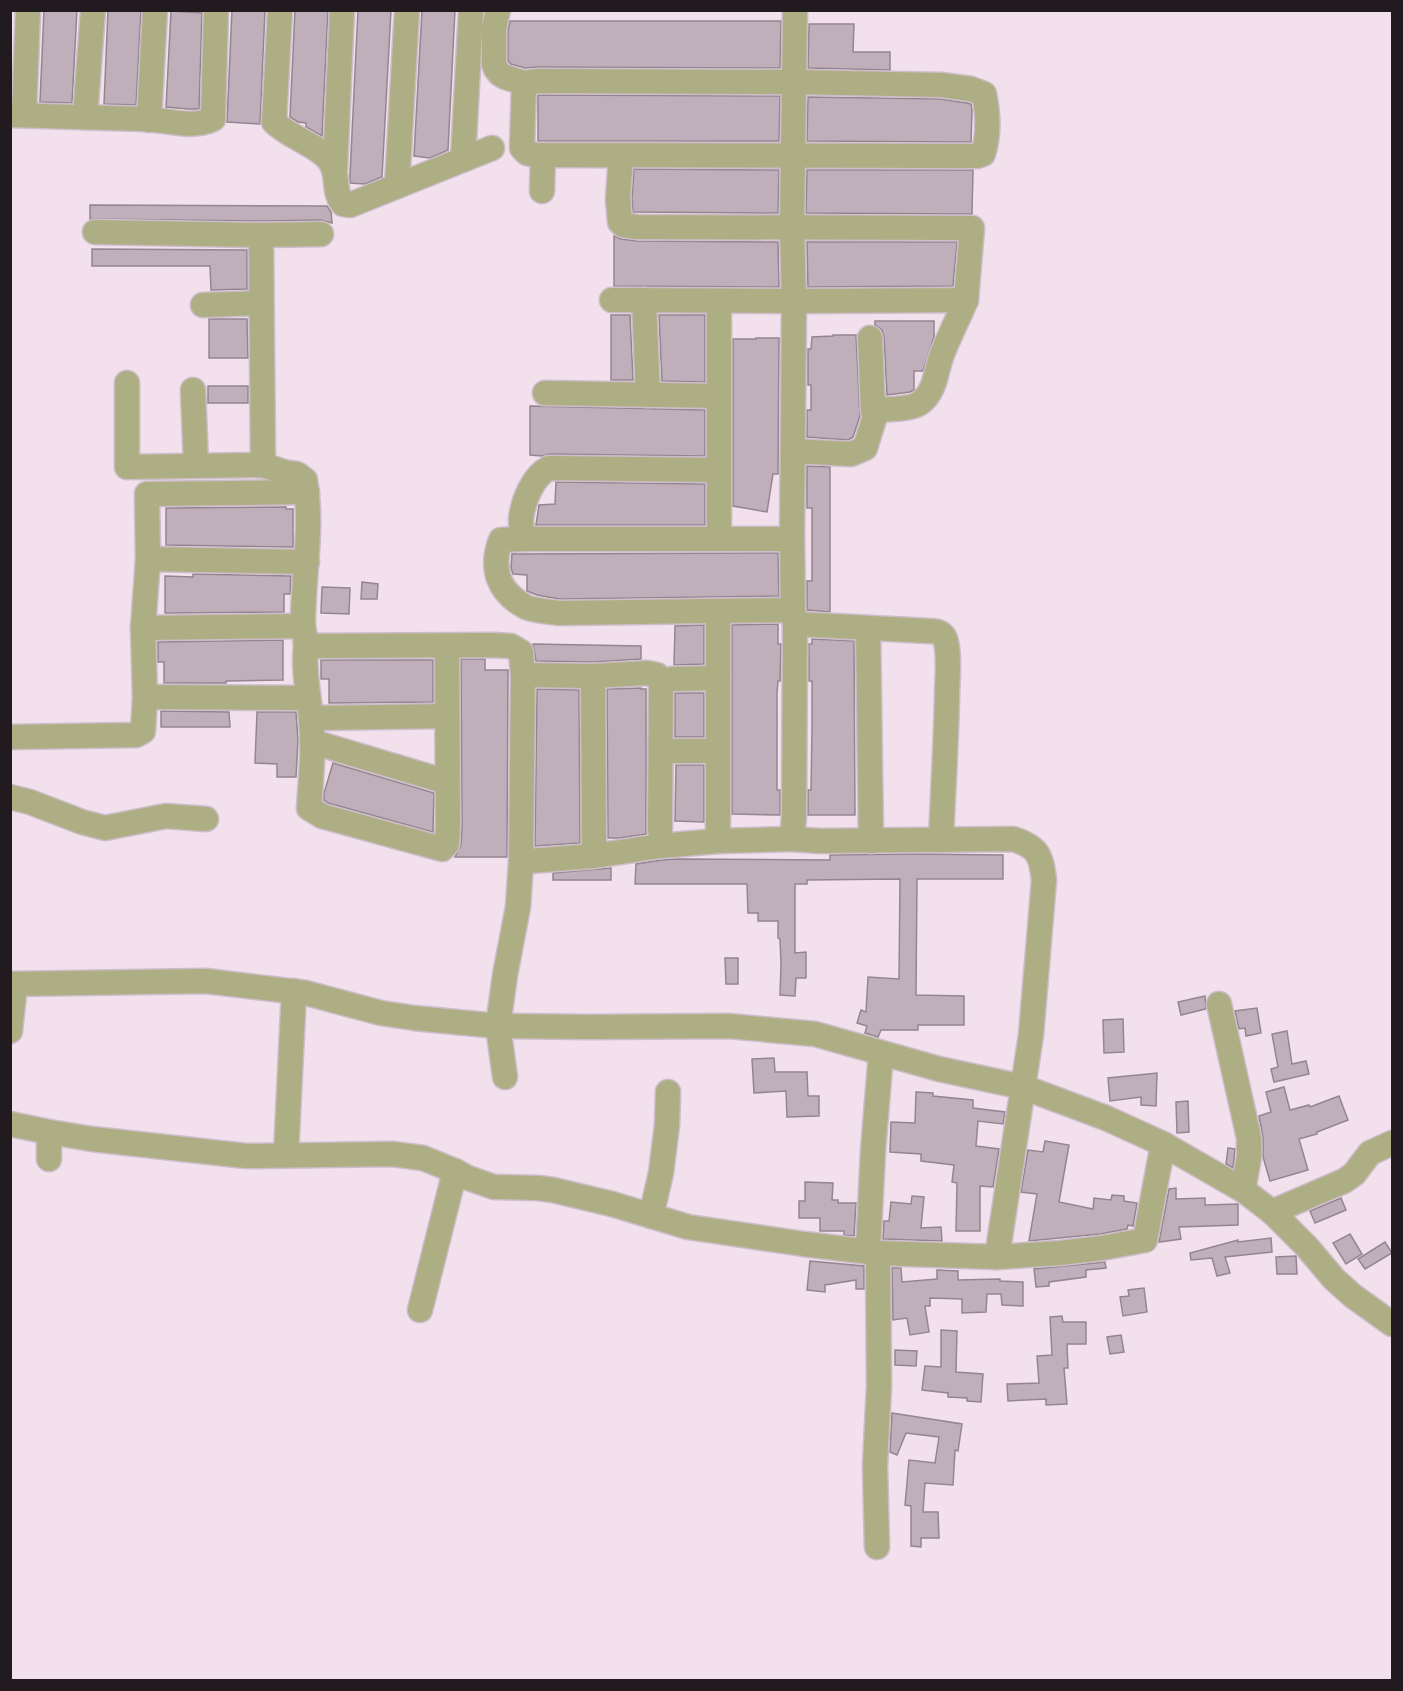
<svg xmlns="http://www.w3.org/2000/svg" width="1403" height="1691" viewBox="0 0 1403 1691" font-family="Georgia,serif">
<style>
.building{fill:#bfafbb;stroke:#948590;stroke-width:1.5}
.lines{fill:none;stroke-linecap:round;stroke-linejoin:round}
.minor-casing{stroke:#ccbdc8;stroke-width:27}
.minor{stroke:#adae83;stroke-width:24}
</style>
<rect width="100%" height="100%" fill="#f2e1ed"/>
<g class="building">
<polygon points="44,10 77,10 72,103 40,102"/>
<polygon points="108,10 141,10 136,105 104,104"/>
<polygon points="232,10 265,10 260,124 227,122"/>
<polygon points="295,10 328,10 322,136 306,127 306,123 298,122 290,117"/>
<polygon points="358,10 391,10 382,177 365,184 350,183 350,175"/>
<polygon points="422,10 455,10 448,150 430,158 414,156"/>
<polygon points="171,11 202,13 199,109 188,109 166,107"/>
<polygon points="510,21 781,21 780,68 538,67 525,68 511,64 508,61 508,30"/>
<polygon points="809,24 854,24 853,52 890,52 890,70 808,68"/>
<polygon points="538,95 780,96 779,141 538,141"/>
<polygon points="808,97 940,99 967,103 971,104 972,110 971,142 807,141"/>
<polygon points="634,169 779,170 778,213 633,212 632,199"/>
<polygon points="807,170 973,170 972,214 806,213"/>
<polygon points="90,205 327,206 331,212 332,223 321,220 261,221 90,219"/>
<polygon points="614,236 621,239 637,241 778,242 779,287 614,286"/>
<polygon points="807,242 957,242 953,286 808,287"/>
<polygon points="92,249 247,250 247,289 211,290 210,266 92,266"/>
<polygon points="611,315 630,315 633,380 611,380"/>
<polygon points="659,315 705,315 705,382 662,381"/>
<polygon points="209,319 247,319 248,358 209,358"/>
<polygon points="875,321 934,321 934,337 923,371 914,371 914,390 910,392 887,395 884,337 882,330 875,325"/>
<polygon points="833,335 856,335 860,416 853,437 848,440 807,437 807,410 811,410 811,385 808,385 808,349 811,349 812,337 833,336"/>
<polygon points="756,338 779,338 778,474 773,474 767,512 733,506 733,339 756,339"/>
<rect x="208" y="386" width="40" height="17"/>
<polygon points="530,406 705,410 705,456 549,454 542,456 530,455"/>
<polygon points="807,466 830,467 830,612 807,610 807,581 812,581 812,508 807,508"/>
<polygon points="556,482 705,484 705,525 536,525 539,505 555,504"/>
<polygon points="286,507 286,509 293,509 293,547 166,545 166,508"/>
<polygon points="778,553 779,596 559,599 537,595 527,591 527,575 513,574 511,568 512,554"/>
<polygon points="193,574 291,576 290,594 284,594 284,612 165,613 165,576 193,577"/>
<polygon points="362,582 378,584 377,599 361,599"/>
<polygon points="322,587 350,588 349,614 321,613"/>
<polygon points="778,624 778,644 781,644 780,681 778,681 777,693 777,790 780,790 780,815 732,814 732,625"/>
<polygon points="704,625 704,664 674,665 675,626"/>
<polygon points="812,639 854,641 855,815 808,815 808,790 811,790 812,730 812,681 809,681 809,644 812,644"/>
<polygon points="283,640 283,680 226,681 226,683 164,683 164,662 158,662 158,642"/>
<polygon points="533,644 641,646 641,659 593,662 536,661"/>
<polygon points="461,659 485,659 485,670 508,670 507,857 455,857 461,845 462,826"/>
<polygon points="321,660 433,660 433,702 329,703 329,679 321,679"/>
<polygon points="641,688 641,689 646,689 646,834 620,838 608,838 607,689"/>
<polygon points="537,689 579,690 580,843 535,846"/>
<rect x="675" y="693" width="29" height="44"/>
<polygon points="161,711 229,712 230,727 161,727"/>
<polygon points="257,712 296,712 298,740 296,777 277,777 277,764 255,763"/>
<polygon points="333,763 434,793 433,832 328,803 324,800 324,793"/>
<polygon points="676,765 704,765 704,822 675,821"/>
<polygon points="916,854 1003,855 1003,879 917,879 916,995 964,996 964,1025 918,1025 918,1030 881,1030 878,1037 865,1033 867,1026 857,1023 861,1010 866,1012 868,977 899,979 900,879 807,880 807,884 795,884 795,953 806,952 806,978 796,978 795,996 780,995 781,965 780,939 778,938 778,921 758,921 758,913 748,913 747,884 635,884 636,864 662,860 676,859 830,860 830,855"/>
<polygon points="611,868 611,880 553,880 553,873"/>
<polygon points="725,958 738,958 738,984 726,984"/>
<polygon points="1205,996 1206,1009 1181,1015 1178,1002"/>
<polygon points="1257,1008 1261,1033 1246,1036 1245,1028 1239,1029 1235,1011"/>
<polygon points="1123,1019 1124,1052 1104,1053 1103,1020"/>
<polygon points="1287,1031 1292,1064 1306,1061 1309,1074 1274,1082 1271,1069 1278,1067 1272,1034"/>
<polygon points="774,1058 775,1072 807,1072 808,1096 819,1096 819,1116 787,1117 786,1091 754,1093 752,1059"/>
<polygon points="1157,1073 1156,1106 1141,1105 1141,1097 1110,1101 1108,1078"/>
<polygon points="1284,1087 1290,1110 1309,1105 1310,1107 1339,1096 1348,1120 1317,1132 1317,1134 1299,1139 1308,1170 1270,1181 1263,1157 1263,1138 1259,1116 1271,1112 1266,1092"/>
<polygon points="916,1092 933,1093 933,1096 973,1100 973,1108 1005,1112 1003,1124 978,1121 976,1146 999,1149 993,1187 980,1186 980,1231 956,1231 957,1183 952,1182 954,1165 921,1161 921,1154 890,1152 891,1122 915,1123"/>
<polygon points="1188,1101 1189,1132 1177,1133 1176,1102"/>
<polygon points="1045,1141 1069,1145 1059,1202 1093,1209 1094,1198 1111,1200 1112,1195 1124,1196 1124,1201 1137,1203 1133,1226 1128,1225 1127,1229 1100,1234 1029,1241 1037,1194 1021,1192 1028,1150 1043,1152"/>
<polygon points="1228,1148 1235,1149 1233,1168 1226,1164"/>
<polygon points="805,1182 833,1183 832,1200 838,1200 838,1203 856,1203 854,1236 844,1235 844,1231 820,1231 820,1218 799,1218 799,1201 805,1201"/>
<polygon points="1176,1188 1176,1199 1205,1198 1205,1205 1238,1204 1238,1225 1179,1227 1181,1239 1159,1242 1169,1189"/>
<polygon points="912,1196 924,1197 921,1228 941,1227 942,1241 883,1239 884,1221 889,1221 891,1202 911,1204"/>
<polygon points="1341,1198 1346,1210 1315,1223 1310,1211"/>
<polygon points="1350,1234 1362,1254 1346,1264 1333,1243"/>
<polygon points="1271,1238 1272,1252 1225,1257 1230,1273 1217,1276 1212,1258 1191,1260 1190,1253 1238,1240 1238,1242"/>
<polygon points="1385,1242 1392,1253 1365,1269 1358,1259"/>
<polygon points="1296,1256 1297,1274 1277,1274 1276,1257"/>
<polygon points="810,1261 864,1266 864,1289 856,1289 856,1280 825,1285 825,1292 807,1290"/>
<polygon points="1105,1262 1106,1268 1086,1270 1086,1277 1049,1282 1049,1286 1036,1287 1034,1269"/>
<polygon points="892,1268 901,1268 902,1282 937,1279 937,1270 958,1271 958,1280 1000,1279 1000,1281 1023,1282 1023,1306 1002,1305 1001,1294 987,1294 986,1312 962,1313 962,1299 930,1298 930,1306 925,1306 929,1332 910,1335 907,1318 893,1320"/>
<polygon points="1144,1288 1147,1312 1123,1316 1120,1297 1129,1296 1128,1290"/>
<polygon points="1062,1316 1063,1322 1086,1322 1086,1344 1067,1344 1068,1368 1064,1368 1067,1404 1046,1405 1046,1399 1008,1401 1007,1384 1039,1383 1037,1356 1052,1355 1050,1317"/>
<polygon points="941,1330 957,1331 956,1372 983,1374 981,1402 967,1401 967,1398 948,1397 948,1393 922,1390 925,1366 941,1367"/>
<polygon points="1121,1335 1124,1352 1110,1354 1107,1337"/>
<polygon points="895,1350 917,1351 916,1366 895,1365"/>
<polygon points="892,1413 962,1424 958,1451 955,1450 953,1485 925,1483 923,1512 938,1512 939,1538 921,1538 921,1547 911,1546 911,1506 905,1505 909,1460 935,1463 939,1437 906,1433 897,1455 890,1452"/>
</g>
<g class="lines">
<g class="minor-casing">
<g id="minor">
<path d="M280 10 274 122C289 137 317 145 329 160 340 173 332 191 343 204L350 205 492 148"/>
<path d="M498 10 494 28V64L496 69 500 74 505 77 524 83 538 81 794 82 941 85 971 89 984 94C988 113 989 135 983 154L977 156 536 155 527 153 522 148 524 83"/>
<path d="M10 115C55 116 100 118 145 119 167 120 192 129 213 119L216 10"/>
<polyline points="24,115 28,10"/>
<polyline points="85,117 93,10"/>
<polyline points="149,120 155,10"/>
<polyline points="463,159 471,10"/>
<polyline points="335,169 342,10"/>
<polyline points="397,186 407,10"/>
<polyline points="542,191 543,155"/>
<polyline points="95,232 261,235"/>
<polyline points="612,300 794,301 966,300 972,228 637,227 623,225 620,222 618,199 621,156"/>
<polyline points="644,300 648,395"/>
<polyline points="203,305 261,303"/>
<polyline points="870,338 873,410"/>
<path d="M127 383V467L263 465 284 472 297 474 305 480C313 527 303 576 303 623 303 631 306 638 306 646L494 645 511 646 521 652 523 675 521 862 518 907 505 975 498 1026 505 1077"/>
<polyline points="193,390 196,465"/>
<polyline points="545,393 718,396"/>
<path d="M793 451 851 454 865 448 875 416 873 410C885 409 910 410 920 403 935 392 936 372 941 357 948 338 958 319 966 300"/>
<polyline points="263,465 261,235 321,234"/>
<path d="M718 470 549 468C533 476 523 501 521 519 521 525 522 532 523 539H792"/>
<polyline points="719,538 719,301"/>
<path d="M523 539 501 540C490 568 498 592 526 607 535 611 547 611 558 613L793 610"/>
<polyline points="148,559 307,562"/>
<path d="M795 624 929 631C937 631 944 633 946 642 950 659 947 680 947 697 946 745 943 792 941 840"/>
<polyline points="143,628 302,626"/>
<polyline points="868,628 871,841"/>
<path d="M306 646C303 671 309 695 311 720 314 749 311 779 309 808L322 816 442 849 447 844 448 825 447 646"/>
<polyline points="523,675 593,676 647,673 657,675 661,681 660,830"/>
<polyline points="593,676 594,844"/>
<polyline points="672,679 718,678"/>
<polyline points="145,697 308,698"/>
<polyline points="311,718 447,716"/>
<polyline points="10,737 136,735 143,731 145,697 143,628 148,559 147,494 307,492"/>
<polyline points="313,742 447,782"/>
<polyline points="675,751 718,751"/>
<polyline points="10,797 30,802 82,822 105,828 166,816 206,819"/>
<polyline points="718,841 718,611"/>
<polyline points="529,861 594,856 660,846 718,841 792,839"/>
<polyline points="10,984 206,981 306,993 381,1013 414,1018 498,1026 588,1027 728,1026 815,1034 939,1069 1023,1087 1106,1118 1163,1144 1243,1190 1272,1212 1307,1247 1334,1279 1353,1296 1392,1324"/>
<polyline points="1219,1004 1249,1138 1249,1157 1243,1190"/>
<polyline points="10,1031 15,985"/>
<path d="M10 1124 49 1132 92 1139 246 1156 392 1154 423 1158 455 1171 468 1178 494 1187 538 1188 553 1190 612 1204 688 1227 804 1244 878 1253 997 1257 1031 1035 1044 880C1041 855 1038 847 1013 839L820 841 792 839 794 816 795 624 793 610 792 539 794 301 792 227 795 10"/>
<polyline points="286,1155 294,991"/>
<polyline points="49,1159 49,1132"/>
<polyline points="1272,1212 1344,1181 1354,1174 1370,1153 1392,1143"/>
<polyline points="651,1216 661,1173 667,1125 668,1092"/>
<polyline points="868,1251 873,1151 881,1053"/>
<polyline points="997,1257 1060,1253 1102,1248 1145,1240 1163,1144"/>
<polyline points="420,1310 455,1171"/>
<polyline points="877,1547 875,1466 879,1386 878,1253"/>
</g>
</g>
<use href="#minor" class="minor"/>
</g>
<rect width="1403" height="1691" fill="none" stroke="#211b20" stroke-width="24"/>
</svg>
